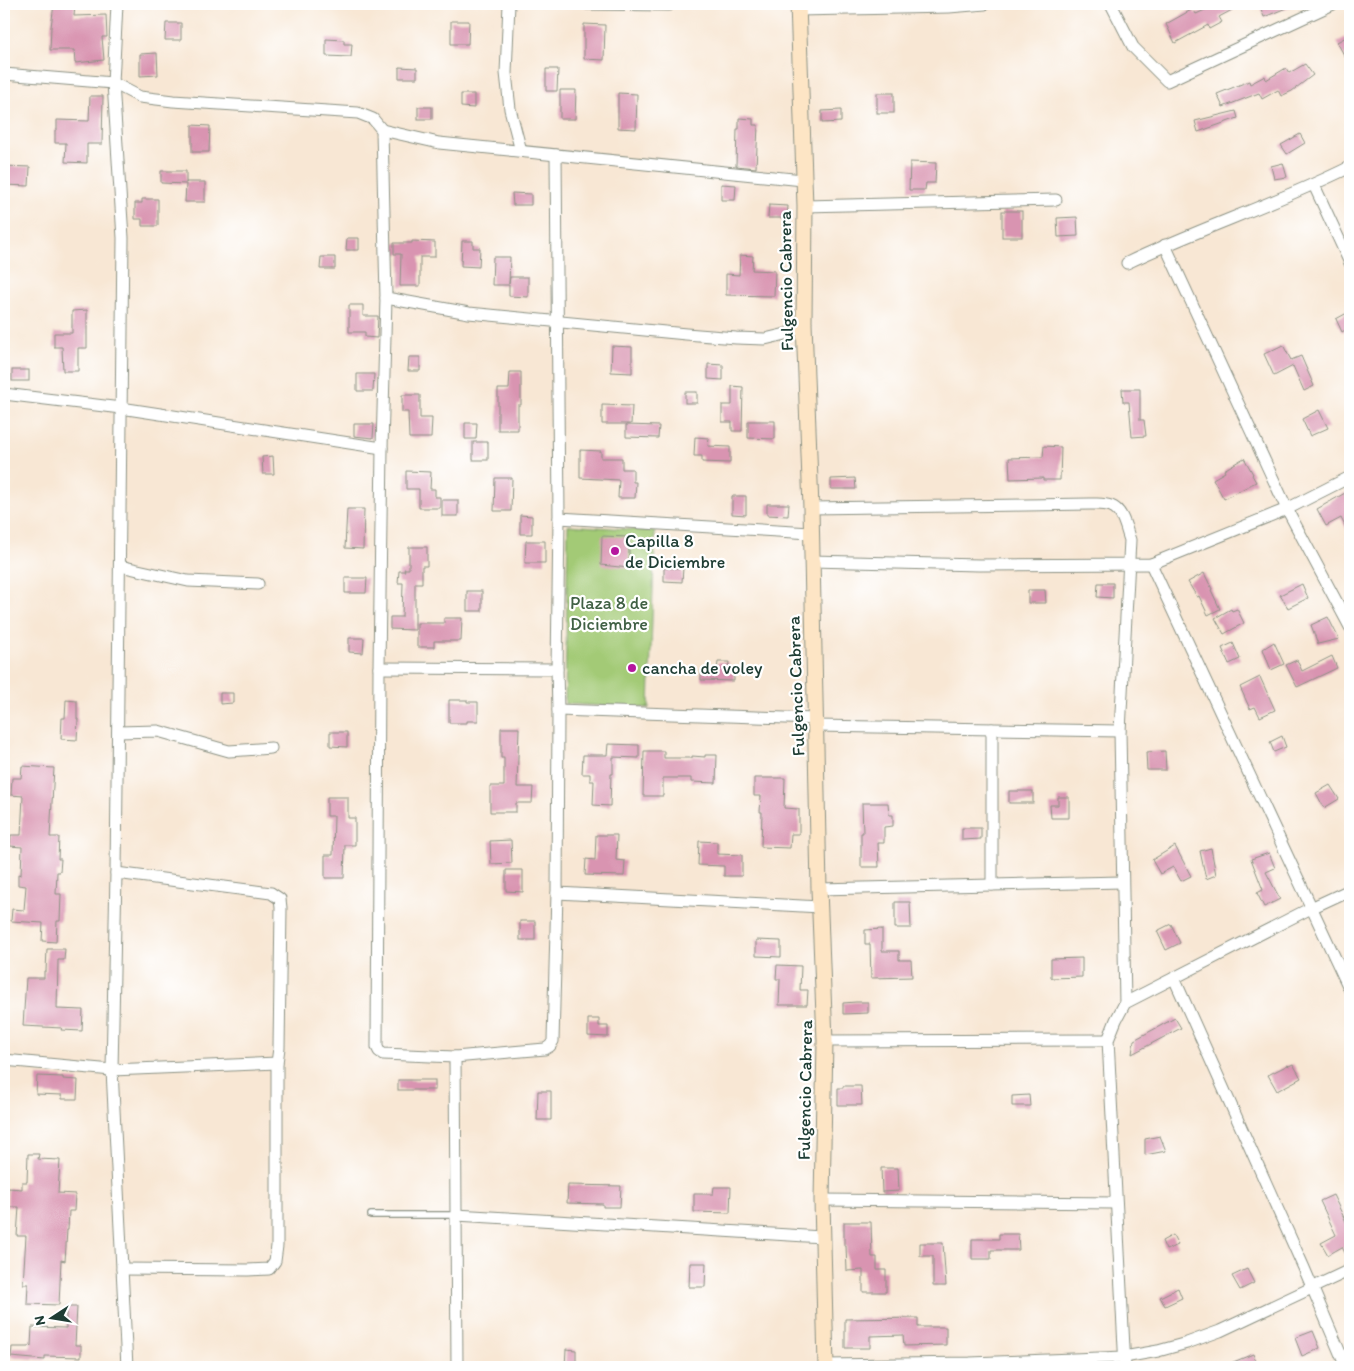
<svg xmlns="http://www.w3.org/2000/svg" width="1354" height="1371" viewBox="0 0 1354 1371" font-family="Itim,sans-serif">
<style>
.green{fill:#a3ca76;stroke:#618455}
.building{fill:#d994b1}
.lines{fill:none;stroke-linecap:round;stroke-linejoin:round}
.lane-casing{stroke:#8c9284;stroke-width:8}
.street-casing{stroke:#8c9284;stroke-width:13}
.secondary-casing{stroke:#8c9284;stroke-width:17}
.lane{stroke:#fff;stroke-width:5.5}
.street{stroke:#fff;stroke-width:11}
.secondary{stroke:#fde5c5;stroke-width:15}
.poi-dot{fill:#b5179e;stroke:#fff;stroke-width:2}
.labels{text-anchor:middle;stroke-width:4.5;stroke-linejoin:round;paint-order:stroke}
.street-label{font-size:18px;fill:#1f3d34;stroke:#fff}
.poi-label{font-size:18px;fill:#1f3d34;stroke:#fff;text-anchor:start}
.park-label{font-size:18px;fill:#406044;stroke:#fff}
</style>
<rect width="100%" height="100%" fill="#fff"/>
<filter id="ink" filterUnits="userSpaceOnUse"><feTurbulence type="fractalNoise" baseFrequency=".02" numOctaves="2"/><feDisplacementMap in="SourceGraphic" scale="10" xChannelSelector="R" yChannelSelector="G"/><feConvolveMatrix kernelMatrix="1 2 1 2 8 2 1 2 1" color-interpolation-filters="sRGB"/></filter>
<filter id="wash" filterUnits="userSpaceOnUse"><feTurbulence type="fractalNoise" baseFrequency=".0096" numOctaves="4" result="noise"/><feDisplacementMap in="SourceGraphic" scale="20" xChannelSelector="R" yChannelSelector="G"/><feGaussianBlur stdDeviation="1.12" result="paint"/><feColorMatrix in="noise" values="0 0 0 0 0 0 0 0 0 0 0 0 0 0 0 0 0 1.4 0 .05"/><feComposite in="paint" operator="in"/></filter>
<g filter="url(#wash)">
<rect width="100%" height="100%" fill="#f8e7d4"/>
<g class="green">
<polygon points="568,525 655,531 649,708 565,704"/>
<polygon points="1119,1361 1119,1367 1028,1367"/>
</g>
<g id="blocks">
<g class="building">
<polygon points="54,4 75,4 74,16 106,15 107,37 102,37 104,60 75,63 74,50 50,50 51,27"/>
<polygon points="1218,4 1243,4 1219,17 1222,22 1209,29 1208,25 1175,43 1166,24 1193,9 1196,14"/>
<polygon points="1259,4 1296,4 1264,17"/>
<polygon points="451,21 469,21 468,44 451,44"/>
<polygon points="166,23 181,23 181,40 165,40"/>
<polygon points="584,24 605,25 604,60 584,59"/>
<polygon points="1350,35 1350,66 1337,42"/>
<polygon points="326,39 344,40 344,44 352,44 351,57 326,56"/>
<polygon points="157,53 158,75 140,76 140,54"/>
<polygon points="1305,64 1313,75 1292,91 1281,96 1278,90 1262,99 1259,93 1223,107 1217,94 1249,81 1250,84 1265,76 1266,80 1286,68 1289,73"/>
<polygon points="399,67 417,68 417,78 399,78"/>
<polygon points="546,69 558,69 557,91 546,91"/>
<polygon points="560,90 576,90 575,119 560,119"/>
<polygon points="618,93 637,94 636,129 618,128"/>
<rect x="877" y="93" width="17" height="20"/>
<polygon points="461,94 474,94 474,108 461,107"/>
<polygon points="90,96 103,96 102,144 87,144 87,163 65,162 66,143 55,143 55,130 57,130 57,120 89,121"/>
<rect x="418" y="107" width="14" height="12"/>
<polygon points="841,110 841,122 822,123 822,111"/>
<polygon points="1236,111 1238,118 1198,132 1195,121"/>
<polygon points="739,118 753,119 753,125 758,125 756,168 736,166 737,129 739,129"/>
<polygon points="192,125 210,126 209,152 192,152"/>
<polygon points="1300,134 1305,143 1287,154 1281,145"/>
<polygon points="910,162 936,163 935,183 926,183 925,190 909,190"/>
<polygon points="1283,163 1287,177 1274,179 1271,166"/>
<polygon points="4,166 30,167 29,186 4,185"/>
<polygon points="161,171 186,171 186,183 186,182 205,182 205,202 185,202 186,184 161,183"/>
<polygon points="721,184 736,185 735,200 721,200"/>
<polygon points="512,193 531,194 531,205 513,205"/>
<polygon points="142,199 158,199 158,226 142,226 142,219 135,219 135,203 142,203"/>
<polygon points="769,205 788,206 787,218 768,218"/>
<rect x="1002" y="211" width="20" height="26"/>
<polygon points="1077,217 1078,236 1058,237 1057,218"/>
<polygon points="347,238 359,238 359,250 346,250"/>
<polygon points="412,241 435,242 435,257 420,257 420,286 400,286 401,254 394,254 394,243 412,243"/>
<polygon points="462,241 473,241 473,248 480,248 479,267 461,266"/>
<polygon points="740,255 753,256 752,270 775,271 774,296 726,295 726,274 739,275"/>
<polygon points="321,257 335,257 335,269 320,269"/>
<polygon points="493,257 510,257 509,284 510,277 528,277 528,297 509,296 509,285 492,285"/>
<polygon points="349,305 363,305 363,316 378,316 377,338 365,337 365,332 349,332"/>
<polygon points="87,310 87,348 78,348 78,371 63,371 62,347 54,347 54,333 72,333 72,311"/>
<polygon points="1347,313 1350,320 1350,327 1342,332 1336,319"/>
<polygon points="1283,345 1291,360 1301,356 1314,386 1304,391 1293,366 1274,376 1264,354"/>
<polygon points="612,346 632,347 632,373 611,372"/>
<polygon points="409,357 420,357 420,371 408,371"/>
<polygon points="708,364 723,365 723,380 708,379"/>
<rect x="12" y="370" width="17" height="11"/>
<polygon points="510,372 521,372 521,405 518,405 518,430 498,430 498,389 509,389"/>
<polygon points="357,374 374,374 373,391 357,391"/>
<polygon points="732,386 743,387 742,431 732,431 732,422 722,422 722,405 732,405"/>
<polygon points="1122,389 1140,389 1140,420 1144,420 1146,436 1132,437 1129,402 1123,402"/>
<rect x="685" y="392" width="12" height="11"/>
<polygon points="402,395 420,395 420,418 432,418 431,438 409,438 408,412 402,412"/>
<polygon points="602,405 632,406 631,424 602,424"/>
<polygon points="1319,410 1328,428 1310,436 1302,419"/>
<polygon points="748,421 775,421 775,439 748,438"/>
<polygon points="465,423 477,423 476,439 465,439"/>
<polygon points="354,424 374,424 373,438 354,436"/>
<polygon points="626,425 659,426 658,438 626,437"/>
<polygon points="695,437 709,438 708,446 730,447 730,463 702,462 702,456 694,456"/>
<rect x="473" y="442" width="15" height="18"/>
<polygon points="1044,446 1061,447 1060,480 1043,480 1043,478 1010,479 1009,458 1043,457"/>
<polygon points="580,450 601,451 601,458 622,458 622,469 633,469 633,482 636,482 635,498 618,498 619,480 580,478"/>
<polygon points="273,456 274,474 263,474 262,457"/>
<polygon points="1244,458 1253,474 1252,475 1256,482 1224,499 1213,479 1225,472 1224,470"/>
<polygon points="406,471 431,472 430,489 435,489 435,497 440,497 440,508 419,508 419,489 406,489"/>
<polygon points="495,478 512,478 511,511 494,511"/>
<polygon points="855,478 856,489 831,489 831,479"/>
<polygon points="1345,493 1350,503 1350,536 1341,518 1326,526 1317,509"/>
<polygon points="732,496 746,496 746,515 732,514"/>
<rect x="442" y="500" width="16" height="16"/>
<polygon points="767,504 789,504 788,516 767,515"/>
<polygon points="347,509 364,509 363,549 345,548"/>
<polygon points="520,515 532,516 532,534 520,534"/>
<polygon points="602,536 629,537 629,568 601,565"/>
<polygon points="526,541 545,541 545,563 525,563"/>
<polygon points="409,547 427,547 427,566 422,566 422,583 415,583 415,630 390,629 390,617 402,617 403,583 398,583 399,571 405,571 404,569 409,569"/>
<polygon points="664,568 683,568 682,582 664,581"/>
<polygon points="1204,573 1212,589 1211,590 1220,609 1208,615 1199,596 1197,597 1188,582"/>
<polygon points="345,578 367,578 366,593 345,593"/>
<polygon points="1098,583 1113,583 1113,598 1097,597"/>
<polygon points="1302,584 1308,598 1288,608 1280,595"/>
<polygon points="1028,590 1045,590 1046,603 1028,603"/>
<rect x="467" y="591" width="15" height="20"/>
<polygon points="1231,609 1232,611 1237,609 1244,623 1224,634 1215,618"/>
<polygon points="1328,617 1339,639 1318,644 1311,625"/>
<polygon points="444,618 462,618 461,641 434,641 434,647 417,647 417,623 444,623"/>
<polygon points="349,638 364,638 363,653 349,652"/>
<polygon points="1274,642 1284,664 1271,670 1263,649"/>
<polygon points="1233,643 1240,659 1229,664 1222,648"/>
<polygon points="1332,656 1337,668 1297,687 1286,665 1297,660 1302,671"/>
<polygon points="718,662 729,662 728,670 734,670 734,681 701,680 701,670 717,670"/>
<polygon points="1260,677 1275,710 1260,717 1255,707 1250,709 1240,687"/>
<polygon points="220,693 233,693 233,703 220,704"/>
<polygon points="66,700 77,701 77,719 78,719 77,740 61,739 62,718 65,718"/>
<polygon points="449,700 467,700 467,702 478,702 478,721 467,721 467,723 449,723"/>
<polygon points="501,728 519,728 517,787 533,787 532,803 516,803 516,812 490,812 490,786 504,786 504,758 501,758"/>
<polygon points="330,732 347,732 347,747 330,746"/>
<polygon points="1282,736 1286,747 1274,752 1270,742"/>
<polygon points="608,744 639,745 639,758 613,757 613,774 611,774 610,806 593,805 594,781 590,781 590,774 582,774 583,755 607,755"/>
<polygon points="644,751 664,751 664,758 692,758 692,756 705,757 705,755 717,755 716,783 691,782 691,778 663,778 663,796 643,796"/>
<polygon points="1165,751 1166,770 1147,770 1146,752"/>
<polygon points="22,766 54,768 50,837 59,837 58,859 61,859 60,872 57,872 56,894 61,894 60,921 57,921 56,942 42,941 43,923 11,921 12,909 24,910 26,886 18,885 18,874 21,875 22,847 10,846 11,835 21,835 23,796 11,795 12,778 21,778"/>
<polygon points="754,778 785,778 784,808 799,809 799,834 791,834 790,848 761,847 762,812 760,812 761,796 754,796"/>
<polygon points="1330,785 1339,799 1324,808 1316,793"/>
<rect x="1009" y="791" width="24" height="12"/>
<polygon points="327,797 348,797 348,818 355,818 355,845 345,845 344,878 325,878 325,855 333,855 334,816 327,816"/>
<polygon points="1058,797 1069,797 1069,818 1051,818 1050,805 1058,805"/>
<polygon points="862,803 888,803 889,815 893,815 893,826 884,827 884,843 878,843 879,867 861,867 861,833 863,833"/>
<polygon points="962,828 981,828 981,839 962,840"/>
<polygon points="596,835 617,835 616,860 625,861 624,876 585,875 586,859 595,860"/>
<polygon points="511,840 512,863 491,864 490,841"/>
<polygon points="699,841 717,842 717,854 742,855 742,876 724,876 724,866 698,865"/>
<polygon points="1175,846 1191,876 1181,881 1173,867 1160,874 1152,860"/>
<polygon points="1211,848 1216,875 1206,879 1200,851"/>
<polygon points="1269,853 1275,868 1266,872 1280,899 1264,907 1257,893 1263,890 1251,859"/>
<polygon points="506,870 523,870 523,892 506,891"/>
<polygon points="895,902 910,902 911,928 895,928"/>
<rect x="520" y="921" width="15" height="19"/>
<polygon points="1171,924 1180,943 1166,950 1157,931"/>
<polygon points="882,929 882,951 899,951 899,960 911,960 912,977 871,978 870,944 865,944 865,930"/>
<polygon points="756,940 781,941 781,957 756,956"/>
<polygon points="47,949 65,949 64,960 58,960 57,1009 83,1010 82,1031 61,1030 62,1028 23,1026 26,978 44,978 44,971 46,971"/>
<polygon points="1082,958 1082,977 1051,978 1051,959"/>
<polygon points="777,965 801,966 800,990 808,990 807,1005 779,1005 780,979 776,979"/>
<polygon points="856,1002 868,1002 868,1013 843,1014 843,1003"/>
<polygon points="1175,1018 1181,1028 1132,1054 1134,1040"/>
<polygon points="588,1019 599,1019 599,1026 608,1026 608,1037 588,1036"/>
<polygon points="1293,1064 1301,1078 1277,1091 1268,1075 1288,1065 1289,1066"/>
<polygon points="37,1076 63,1077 63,1079 78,1080 77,1099 62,1099 62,1095 36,1094"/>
<rect x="398" y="1080" width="37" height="10"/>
<polygon points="843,1086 861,1086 862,1105 838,1105 838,1088 843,1088"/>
<polygon points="538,1091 551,1091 551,1120 537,1120"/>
<polygon points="1029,1095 1030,1106 1012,1106 1012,1096"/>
<polygon points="1160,1136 1166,1151 1145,1155 1145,1139"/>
<polygon points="28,1154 39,1154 38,1159 60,1160 58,1193 75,1194 74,1211 69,1211 68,1230 67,1230 65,1261 61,1260 59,1305 27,1304 28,1284 23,1284 26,1236 17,1236 19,1207 7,1207 8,1188 22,1189 22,1182 27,1182"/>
<polygon points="881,1168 898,1168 899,1191 882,1192"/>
<polygon points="568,1185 621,1186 620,1207 603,1207 603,1204 567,1203"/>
<polygon points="714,1187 731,1187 730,1213 694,1212 694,1194 713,1194"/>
<polygon points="1333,1195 1350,1230 1350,1263 1342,1247 1328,1255 1321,1243 1336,1235 1320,1201"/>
<polygon points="844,1222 871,1222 872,1257 877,1257 877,1270 886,1270 886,1292 863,1292 863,1270 847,1271 846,1246 844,1246"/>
<polygon points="999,1234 1018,1234 1019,1250 991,1250 991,1259 972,1259 972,1239 999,1239"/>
<polygon points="1173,1235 1178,1245 1166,1250 1162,1241"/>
<polygon points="920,1243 943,1243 946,1286 933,1286 933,1256 920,1256"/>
<polygon points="690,1263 706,1263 705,1287 689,1287"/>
<polygon points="1247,1269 1254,1283 1240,1290 1232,1276"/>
<polygon points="1178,1288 1182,1298 1165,1306 1160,1297"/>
<polygon points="66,1307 77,1307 75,1345 81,1345 81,1357 45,1356 45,1360 11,1357 12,1347 29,1347 30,1345 31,1346 32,1327 66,1328"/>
<polygon points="918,1318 918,1327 946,1327 946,1345 904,1346 903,1335 870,1336 870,1348 845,1348 845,1319"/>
<polygon points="1313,1331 1320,1348 1302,1356 1295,1338"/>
<polygon points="566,1349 576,1350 576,1367 565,1367"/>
<polygon points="1253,1354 1258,1367 1221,1367"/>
</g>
</g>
</g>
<g filter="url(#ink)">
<use href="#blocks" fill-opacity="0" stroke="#8c9284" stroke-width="1"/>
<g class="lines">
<g class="lane-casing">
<polyline id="lane" points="371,1215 456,1215"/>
</g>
<g class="street-casing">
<g id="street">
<polyline points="117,4 113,83 123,238 116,873 112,1070 127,1367"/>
<polyline points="509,4 506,73 510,109 521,151"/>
<polyline points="587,4 669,5"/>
<polyline points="1111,4 1133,47 1167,81 1333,4"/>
<polyline points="798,10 949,7 985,4"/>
<polyline points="4,74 113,83 140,97 173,101 358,113 373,119 382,130 386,298 382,448 379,668 377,1047 379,1051 383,1054 455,1057 545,1049 550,1046 553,1041 557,893 558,710 557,669 559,518 556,155"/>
<polyline points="382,130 439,143 803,180"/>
<polyline points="1314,185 1350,263"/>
<polyline points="805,206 1056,200"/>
<polyline points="1165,245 1287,509 1350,627"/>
<path d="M1127 263C1200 228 1278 203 1350 167"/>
<polyline points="386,298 469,313 686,334 736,338 765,339 786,334 795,330 804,323"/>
<polyline points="4,394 121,408 382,448"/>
<path d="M811 508 1090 504C1097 504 1104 503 1111 506 1123 510 1126 529 1130 540L1120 731 1125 1003"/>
<polyline points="559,518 811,533"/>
<polyline points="811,561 979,565 1151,564 1287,509 1350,477"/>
<polyline points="1151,564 1350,990"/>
<polyline points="120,566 188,581 258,584"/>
<polyline points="379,668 557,669"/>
<polyline points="558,710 816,719"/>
<polyline points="816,726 1120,731"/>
<polyline points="118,732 158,731 229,751 271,748"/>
<polyline points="992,885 992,729"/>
<polyline points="819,889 1122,882"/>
<polyline points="557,893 820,907"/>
<polyline points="1174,978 1304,1268 1346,1367"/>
<polyline points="825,1041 1108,1040"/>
<polyline points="455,1057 457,1367"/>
<polyline points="4,1060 112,1070 277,1063 279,1048 281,908 280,899 271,893 116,873"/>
<polyline points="822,1200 1116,1203"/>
<polyline points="456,1215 822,1237"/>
<polyline points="122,1269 248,1270 269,1269 275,1261 277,1246 277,1063"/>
<polyline points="826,1365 970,1363 1124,1357 1158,1351 1187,1343 1220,1331 1350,1270"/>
<polyline points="1125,1367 1108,1040 1116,1020 1125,1003 1311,908 1350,890"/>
</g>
</g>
<g class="secondary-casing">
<polyline id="secondary" points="798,4 805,206 804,323 811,508 819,889 825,1041 822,1200 826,1367"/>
</g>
<use href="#lane" class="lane"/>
<use href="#street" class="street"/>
<use href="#secondary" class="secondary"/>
</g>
</g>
<g class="poi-dot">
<circle cx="615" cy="551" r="5"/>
<circle cx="632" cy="668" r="5"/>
</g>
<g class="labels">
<g class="street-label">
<text transform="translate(786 281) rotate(-91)" y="6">Fulgencio Cabrera</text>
<text transform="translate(796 686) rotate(-92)" y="6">Fulgencio Cabrera</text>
<text transform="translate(805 1090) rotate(-89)" y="6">Fulgencio Cabrera</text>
</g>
<g class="poi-label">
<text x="625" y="547">Capilla 8<tspan x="625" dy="21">de Diciembre</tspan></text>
<text x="642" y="674">cancha de voley</text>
</g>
<g class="park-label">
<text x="609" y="609">Plaza 8 de<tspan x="609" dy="21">Diciembre</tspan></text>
</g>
</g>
<rect width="1354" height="1371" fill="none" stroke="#fff" stroke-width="20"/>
<g transform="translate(52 1318) rotate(258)" stroke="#ffffff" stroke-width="4" paint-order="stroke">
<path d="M0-4L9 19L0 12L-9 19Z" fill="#1f3d34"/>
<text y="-8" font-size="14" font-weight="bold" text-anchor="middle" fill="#1f3d34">N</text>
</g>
</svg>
